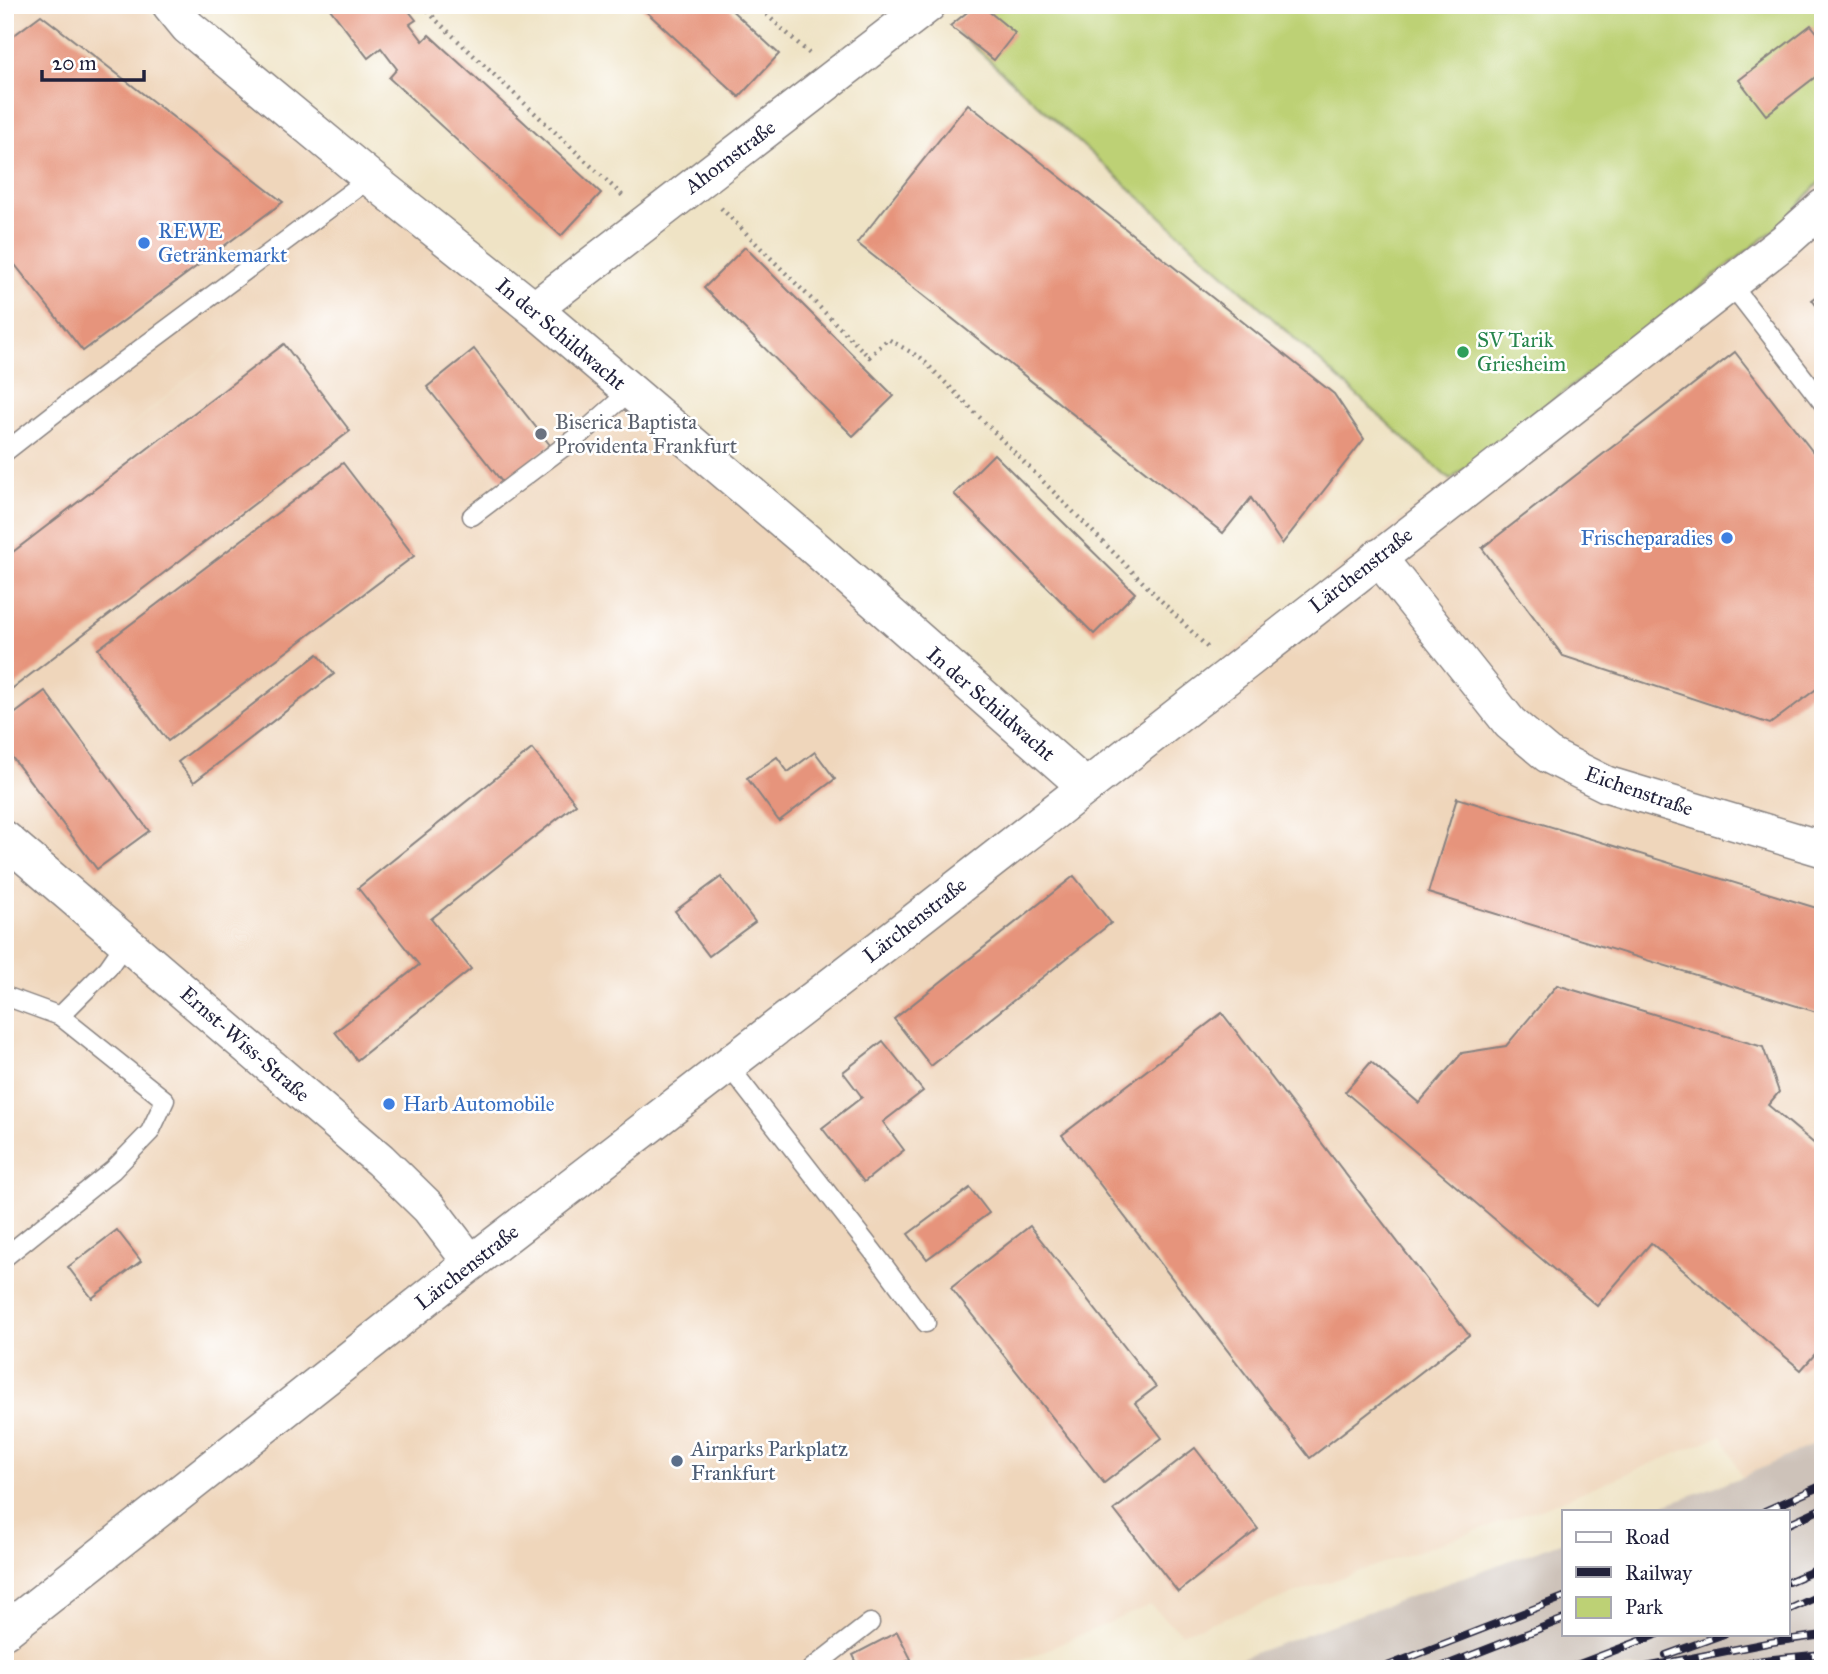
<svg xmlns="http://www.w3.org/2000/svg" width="1828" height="1674" viewBox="0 0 1828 1674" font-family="'IM FELL Great Primer',serif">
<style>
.built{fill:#efd6bb;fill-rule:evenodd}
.industrial{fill:#cdc2b9}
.green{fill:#bdd175;stroke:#707a58;stroke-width:2}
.building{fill:#e6947c}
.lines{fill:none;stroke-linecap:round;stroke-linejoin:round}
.lane-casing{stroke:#888280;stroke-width:21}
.street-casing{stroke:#888280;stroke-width:38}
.path{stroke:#888280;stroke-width:4.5;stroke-dasharray:2 5;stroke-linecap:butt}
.lane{stroke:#fff;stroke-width:18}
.street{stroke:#fff;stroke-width:35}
.rail-casing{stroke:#22223b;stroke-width:8}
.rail{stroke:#fff;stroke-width:5;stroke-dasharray:16;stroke-linecap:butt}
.shop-dot{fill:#3f7fe0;stroke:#fff;stroke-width:2.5}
.leisure-dot{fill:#2e9e5b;stroke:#fff;stroke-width:2.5}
.worship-dot{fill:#6b7280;stroke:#fff;stroke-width:2.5}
.service-dot{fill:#5c6f8a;stroke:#fff;stroke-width:2.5}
.labels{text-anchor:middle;stroke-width:5;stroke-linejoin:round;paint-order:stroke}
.street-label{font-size:21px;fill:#22223b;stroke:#fff}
.shop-label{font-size:21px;fill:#366cbe;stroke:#fff;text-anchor:start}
.leisure-label{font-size:21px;fill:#27864d;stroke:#fff;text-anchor:start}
.worship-label{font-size:21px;fill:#5b616d;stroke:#fff;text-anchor:start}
.service-label{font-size:21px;fill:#4e5e75;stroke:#fff;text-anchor:start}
</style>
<rect width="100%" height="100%" fill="#fff"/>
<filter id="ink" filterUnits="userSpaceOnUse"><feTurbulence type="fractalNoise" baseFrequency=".0143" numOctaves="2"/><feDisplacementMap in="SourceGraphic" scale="14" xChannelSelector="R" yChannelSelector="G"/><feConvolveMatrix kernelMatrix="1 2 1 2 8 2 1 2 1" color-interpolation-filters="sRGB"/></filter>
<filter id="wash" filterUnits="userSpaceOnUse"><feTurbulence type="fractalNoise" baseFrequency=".00686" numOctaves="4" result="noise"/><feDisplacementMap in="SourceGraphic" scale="28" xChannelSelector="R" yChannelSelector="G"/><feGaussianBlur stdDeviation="1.57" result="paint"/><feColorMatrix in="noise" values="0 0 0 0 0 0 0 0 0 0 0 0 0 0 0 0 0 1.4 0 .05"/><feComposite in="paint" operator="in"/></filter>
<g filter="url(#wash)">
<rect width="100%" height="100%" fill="#efe3c5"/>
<path class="built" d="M5 5H140L1081 770 1450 480 1782 224 1823 179V1440L1742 1477 1722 1435 1545 1507 1181 1633 1150 1605 1002 1669H5ZM232 343V344L42 500 156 405Z"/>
<polygon class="industrial" points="1823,1440 1823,1669 1210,1669 1564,1541 1564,1634 1788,1634 1788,1511 1647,1511 1742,1477"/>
<polygon class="green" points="992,5 1823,5 1823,178 1782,224 1450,480 958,32"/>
<g id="blocks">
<g class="building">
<polygon points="327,5 404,5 416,20 410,24 423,41 429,35 601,193 561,236 389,78 397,69 381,48 368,58"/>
<polygon points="639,5 726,5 779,54 739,97"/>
<polygon points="976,5 981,5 1015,33 994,60 950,26"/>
<polygon points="41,15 283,202 83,351 5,252 5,42"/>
<polygon points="1811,25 1823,40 1823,71 1766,115 1739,80"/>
<polygon points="968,104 1334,394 1364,439 1282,544 1251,498 1223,533 857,243"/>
<polygon points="745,247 894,396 853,436 704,288"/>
<polygon points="1823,292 1823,314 1812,300"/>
<polygon points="284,344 350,431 5,694 5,558"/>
<polygon points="474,349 550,445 503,483 427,387"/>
<polygon points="1735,352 1823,465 1823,684 1770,724 1563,656 1482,548"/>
<polygon points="994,454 1135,593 1094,634 954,494"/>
<polygon points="343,463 414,556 168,741 98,649"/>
<polygon points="318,654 334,674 194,782 178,762"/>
<polygon points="45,691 149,831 97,869 5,748 5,721"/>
<polygon points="532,749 576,804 431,919 471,969 357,1060 335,1032 419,965 358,888"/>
<polygon points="815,752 835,779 779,821 747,778 777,757 788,772"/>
<polygon points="1457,798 1823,910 1823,1014 1428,893"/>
<polygon points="1074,876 1111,923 931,1066 894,1019"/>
<polygon points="721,877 755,922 709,956 675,911"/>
<polygon points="1557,985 1763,1047 1779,1092 1768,1105 1823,1151 1823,1345 1801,1370 1651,1243 1597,1306 1345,1092 1371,1062 1419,1103 1462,1053 1506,1046"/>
<polygon points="1222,1013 1469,1335 1310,1458 1062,1135"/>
<polygon points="883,1041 923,1091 883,1122 904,1150 864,1182 822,1128 862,1097 843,1072"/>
<polygon points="970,1188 989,1213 927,1259 908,1234"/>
<polygon points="1030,1226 1156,1387 1135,1403 1162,1438 1104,1483 951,1288"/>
<polygon points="117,1230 141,1261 92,1298 68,1267"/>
<polygon points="1195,1448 1258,1529 1178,1592 1114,1510"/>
<polygon points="897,1632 911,1659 893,1669 860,1669 853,1655"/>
</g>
</g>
</g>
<g filter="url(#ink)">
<use href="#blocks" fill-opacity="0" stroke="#888280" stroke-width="2"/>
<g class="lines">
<g class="lane-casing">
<g id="lane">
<polyline points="1730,283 1823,403"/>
<polyline points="5,452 69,402 370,178"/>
<polyline points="472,516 586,430 629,392"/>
<polyline points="5,996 60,1016 165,1100 150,1132 113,1170 5,1257"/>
<polyline points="60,1016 108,968 126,942"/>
<polyline points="727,1064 885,1267 926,1323"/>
<polyline points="811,1669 870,1623"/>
</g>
</g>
<g class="street-casing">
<g id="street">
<polyline points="170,5 188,27 370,178 534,309 817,550 1086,787"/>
<polyline points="534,309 928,5"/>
<polyline points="1378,557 1510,723 1548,755 1606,784 1823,849"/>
<polyline points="5,839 380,1160 429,1208 471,1263"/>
<polyline points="5,1631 471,1263 903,930 1785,241 1823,207"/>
</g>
</g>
<g class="path">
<polyline points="424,5 435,19 625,198"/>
<polyline points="756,5 811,55"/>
<polyline points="721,208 869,357 888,339 921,358 1209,649"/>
</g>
<use href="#lane" class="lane"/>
<use href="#street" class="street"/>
<g class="rail-casing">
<g id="rail">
<polyline points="1765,1511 1823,1485"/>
<polyline points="1788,1524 1823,1508"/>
<polyline points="1788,1582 1823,1567"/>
<polyline points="1788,1610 1823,1594"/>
<polyline points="1666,1655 1724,1634"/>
<polyline points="1380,1669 1564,1597"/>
<polyline points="1436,1669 1564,1619"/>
<polyline points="1566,1669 1658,1634"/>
<polyline points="1636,1669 1772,1642 1823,1635"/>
<polyline points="1717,1669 1764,1660 1823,1654"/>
</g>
</g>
<use href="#rail" class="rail"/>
</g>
</g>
<g class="shop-dot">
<circle cx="144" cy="243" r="7"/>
<circle cx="1727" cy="538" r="7"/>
<circle cx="389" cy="1104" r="7"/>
</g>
<circle class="leisure-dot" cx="1463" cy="352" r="7"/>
<circle class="worship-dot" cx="541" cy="434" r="7"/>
<circle class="service-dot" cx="677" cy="1461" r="7"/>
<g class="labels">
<g class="street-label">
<text transform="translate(730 157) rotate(-37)" y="7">Ahornstraße</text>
<text transform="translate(561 334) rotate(40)" y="7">In der Schildwacht</text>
<text transform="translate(1361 570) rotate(-38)" y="7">Lärchenstraße</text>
<text transform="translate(991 704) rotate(41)" y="7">In der Schildwacht</text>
<text transform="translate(1639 791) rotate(19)" y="7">Eichenstraße</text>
<text transform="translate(915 920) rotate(-38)" y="7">Lärchenstraße</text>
<text transform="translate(245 1044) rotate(41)" y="7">Ernst-Wiss-Straße</text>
<text transform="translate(467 1267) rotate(-38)" y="7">Lärchenstraße</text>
</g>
<g class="shop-label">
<text x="158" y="238">REWE<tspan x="158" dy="24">Getränkemarkt</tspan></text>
<text x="1713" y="545" text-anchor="end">Frischeparadies</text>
<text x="403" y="1111">Harb Automobile</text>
</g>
<g class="leisure-label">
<text x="1477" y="347">SV Tarik<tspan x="1477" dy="24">Griesheim</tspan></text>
</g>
<g class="worship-label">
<text x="555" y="429">Biserica Baptista<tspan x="555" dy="24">Providenta Frankfurt</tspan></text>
</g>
<g class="service-label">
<text x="691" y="1456">Airparks Parkplatz<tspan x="691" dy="24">Frankfurt</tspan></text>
</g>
</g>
<rect width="1828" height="1674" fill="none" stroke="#fff" stroke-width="28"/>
<rect x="1562" y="1510" width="228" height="126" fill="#ffffff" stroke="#a7a7b1" stroke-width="2"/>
<rect x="1576" y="1532" width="35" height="10" fill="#ffffff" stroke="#a7a7b1" stroke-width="2"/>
<text x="1625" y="1544" font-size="21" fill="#22223b">Road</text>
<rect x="1576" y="1567" width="35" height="10" fill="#22223b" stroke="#a7a7b1" stroke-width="2"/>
<text x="1625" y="1580" font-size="21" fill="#22223b">Railway</text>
<rect x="1576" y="1597" width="35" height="21" fill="#bdd175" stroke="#a7a7b1" stroke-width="2"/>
<text x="1625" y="1614" font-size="21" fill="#22223b">Park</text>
<path d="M42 70v10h102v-10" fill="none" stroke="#22223b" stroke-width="3.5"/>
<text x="52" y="70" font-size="21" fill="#22223b" stroke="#ffffff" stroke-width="5" paint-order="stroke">20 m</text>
</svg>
